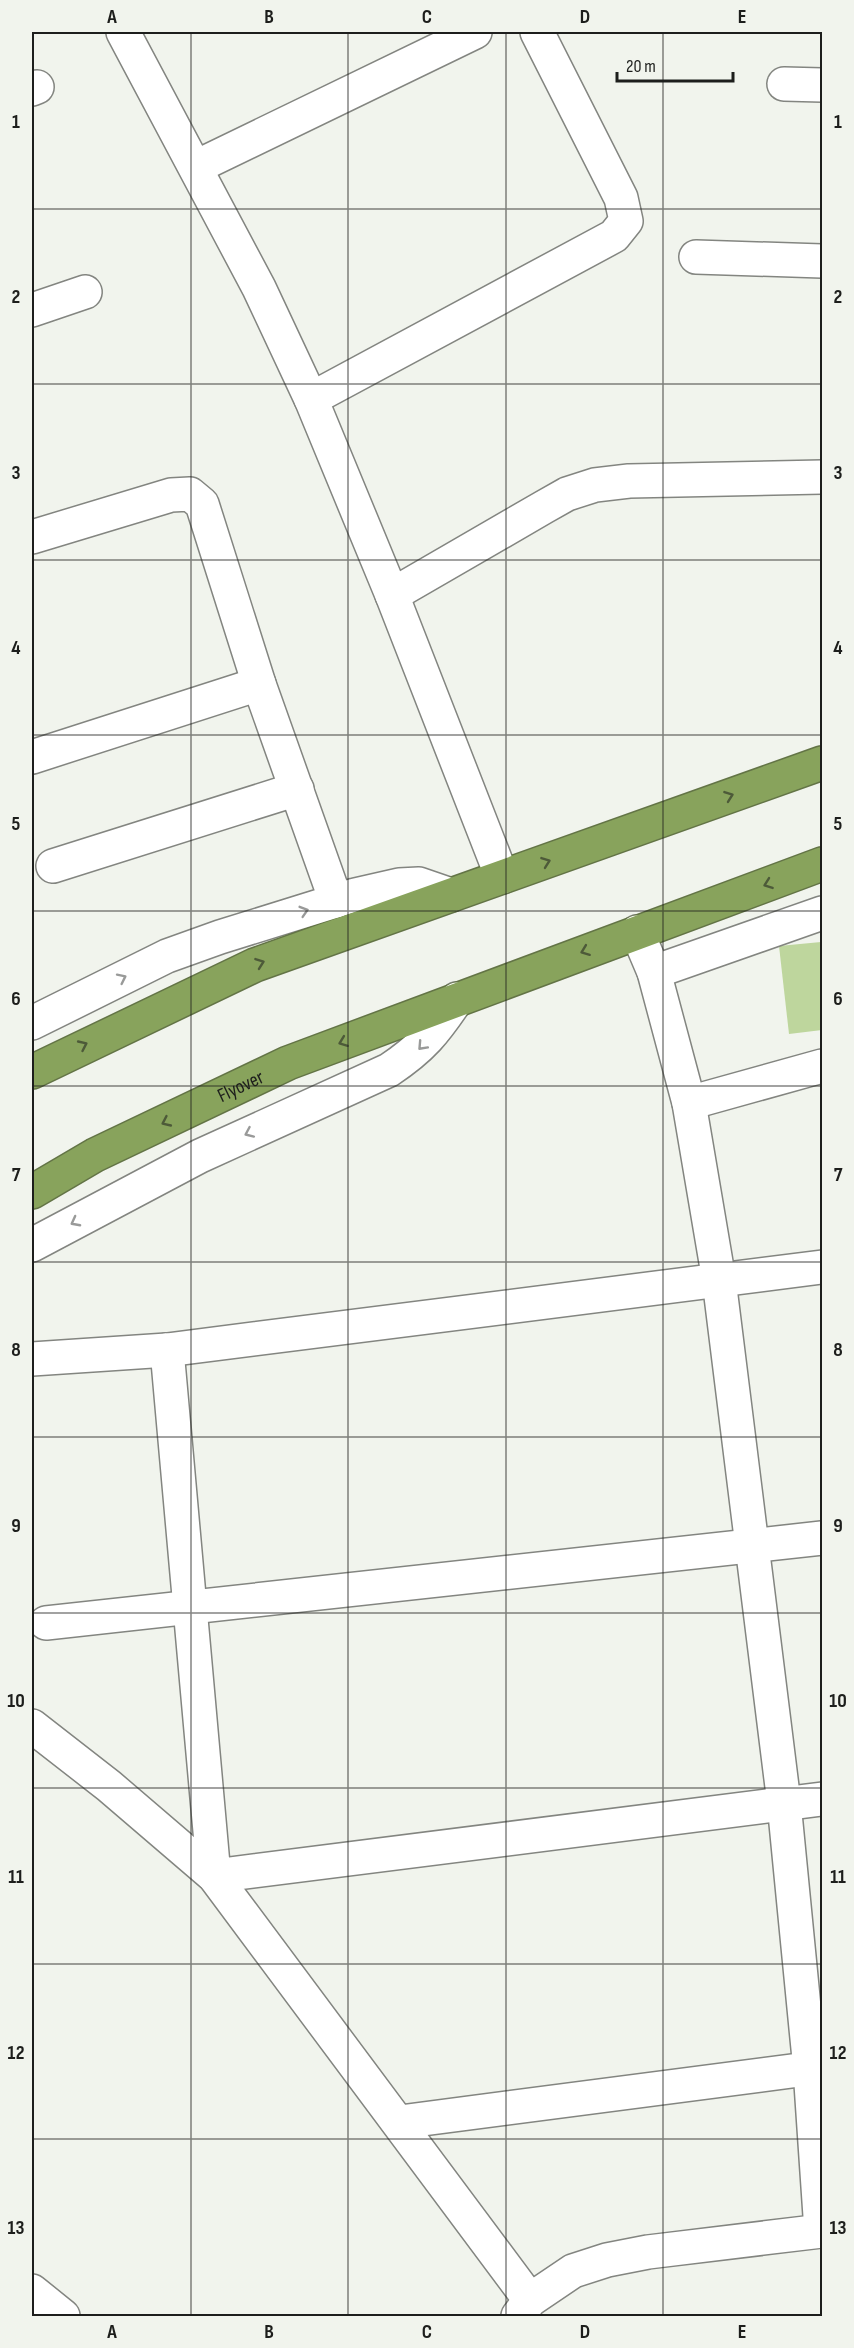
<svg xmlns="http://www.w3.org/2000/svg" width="854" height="2348" viewBox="0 0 854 2348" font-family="'Sofia Sans Condensed',sans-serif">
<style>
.building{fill:#bed69d}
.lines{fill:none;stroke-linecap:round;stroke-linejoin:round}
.street-casing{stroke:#838580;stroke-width:36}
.secondary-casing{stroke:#838580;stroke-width:36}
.highway-casing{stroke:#637446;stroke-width:36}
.street{stroke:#fff;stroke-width:33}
.secondary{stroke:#fff;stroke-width:33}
.highway{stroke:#88a35c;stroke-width:33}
.oneway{stroke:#4d5a39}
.oneway2{stroke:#999a99}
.grid{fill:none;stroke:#1d1e1c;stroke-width:1.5;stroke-opacity:0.55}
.labels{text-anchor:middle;stroke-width:4.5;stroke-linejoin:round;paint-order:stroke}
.street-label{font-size:20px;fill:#1d1e1c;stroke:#f1f4ed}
.neatline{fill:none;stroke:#1d1e1c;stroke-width:2}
.grid-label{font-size:20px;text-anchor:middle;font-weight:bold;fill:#1d1e1c}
</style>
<rect width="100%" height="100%" fill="#f1f4ed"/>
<polygon class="building" points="821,942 822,1030 789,1034 779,946"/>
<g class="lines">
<g class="street-casing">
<g id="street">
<polyline points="123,32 259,288 311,399 392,595 502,877"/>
<polyline points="784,84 822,85"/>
<polyline points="32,89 37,87"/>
<polyline points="196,167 475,32"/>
<polyline points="696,257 822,261"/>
<polyline points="32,310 85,292"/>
<polyline points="311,399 614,236 626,221 621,198 537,32"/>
<polyline points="32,537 171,495 190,494 202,504 259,684 336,901"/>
<polyline points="392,595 544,507 567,494 595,485 629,481 822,477"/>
<polyline points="32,757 259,684"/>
<polyline points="53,866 297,789"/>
<polyline points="637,932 654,972 689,1103 719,1280 784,1803 810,2069 821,2231"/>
<polyline points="654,972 822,913"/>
<polyline points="689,1103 822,1066"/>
<polyline points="167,1350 214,1876 822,1799"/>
<polyline points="32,1359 167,1350 822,1267"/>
<polyline points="46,1623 822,1538"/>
<polyline points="32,1726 109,1786 214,1876 530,2300"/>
<polyline points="400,2122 822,2067"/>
<polyline points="32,2291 63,2316"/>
<polyline points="518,2316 530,2300 573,2271 607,2260 648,2252 822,2231"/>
</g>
</g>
<g class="secondary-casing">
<g id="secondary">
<polyline points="32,1023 167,956 220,937 355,895 399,885 419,884 451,895"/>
<path d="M32 1245 200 1156 389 1070C422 1048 435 1032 457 999"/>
</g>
</g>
<g class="highway-casing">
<g id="highway">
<polyline points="32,1072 255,965 822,763"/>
<path id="s1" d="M32 1192 95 1155 288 1063 822 864"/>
</g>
</g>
<use href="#street" class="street"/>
<use href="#secondary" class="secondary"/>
<use href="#highway" class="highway"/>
</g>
<defs><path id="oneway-chevron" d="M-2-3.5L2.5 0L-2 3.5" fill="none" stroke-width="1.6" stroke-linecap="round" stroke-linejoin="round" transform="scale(1.5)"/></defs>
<g class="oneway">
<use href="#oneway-chevron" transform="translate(729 796) rotate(-20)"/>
<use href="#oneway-chevron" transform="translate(546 862) rotate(-20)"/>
<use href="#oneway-chevron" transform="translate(768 884) rotate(160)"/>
<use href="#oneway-chevron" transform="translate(585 951) rotate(159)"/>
<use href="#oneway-chevron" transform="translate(260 963) rotate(-20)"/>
<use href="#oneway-chevron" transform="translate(343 1042) rotate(159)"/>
<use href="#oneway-chevron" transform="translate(83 1045) rotate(-25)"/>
<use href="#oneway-chevron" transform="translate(166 1122) rotate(155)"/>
</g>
<g class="oneway2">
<use href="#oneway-chevron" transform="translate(304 911) rotate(-17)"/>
<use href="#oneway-chevron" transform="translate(122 978) rotate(-26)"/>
<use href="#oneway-chevron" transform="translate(422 1046) rotate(133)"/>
<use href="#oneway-chevron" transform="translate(249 1133) rotate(156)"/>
<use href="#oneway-chevron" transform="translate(75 1222) rotate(152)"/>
</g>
<path class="grid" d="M191 32V2316M348 32V2316M506 32V2316M663 32V2316M32 209H822M32 384H822M32 560H822M32 735H822M32 911H822M32 1086H822M32 1262H822M32 1437H822M32 1613H822M32 1788H822M32 1964H822M32 2139H822"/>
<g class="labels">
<g class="street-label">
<text dy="7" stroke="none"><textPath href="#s1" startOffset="234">Flyover</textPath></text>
</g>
</g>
<rect width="854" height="2348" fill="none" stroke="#f1f4ed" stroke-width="66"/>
<path d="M617 72v9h116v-9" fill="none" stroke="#1d1e1c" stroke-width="3"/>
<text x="626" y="72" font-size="18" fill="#1d1e1c" stroke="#f1f4ed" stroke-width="4.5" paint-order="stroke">20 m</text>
<rect x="33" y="33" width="788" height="2282" class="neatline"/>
<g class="grid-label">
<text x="112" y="23">A</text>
<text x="269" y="23">B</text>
<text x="427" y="23">C</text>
<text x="585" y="23">D</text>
<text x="742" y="23">E</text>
<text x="16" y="128">1</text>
<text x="838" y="128">1</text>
<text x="16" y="303">2</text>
<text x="838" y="303">2</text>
<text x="16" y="479">3</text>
<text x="838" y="479">3</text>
<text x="16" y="654">4</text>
<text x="838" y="654">4</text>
<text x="16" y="830">5</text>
<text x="838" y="830">5</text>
<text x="16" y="1005">6</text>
<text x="838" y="1005">6</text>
<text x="16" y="1181">7</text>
<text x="838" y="1181">7</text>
<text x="16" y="1356">8</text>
<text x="838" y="1356">8</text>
<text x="16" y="1532">9</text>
<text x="838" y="1532">9</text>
<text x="16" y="1707">10</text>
<text x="838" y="1707">10</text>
<text x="16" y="1883">11</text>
<text x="838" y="1883">11</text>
<text x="16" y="2059">12</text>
<text x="838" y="2059">12</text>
<text x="16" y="2234">13</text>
<text x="838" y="2234">13</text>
<text x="112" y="2338">A</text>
<text x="269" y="2338">B</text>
<text x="427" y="2338">C</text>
<text x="585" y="2338">D</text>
<text x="742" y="2338">E</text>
</g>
</svg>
